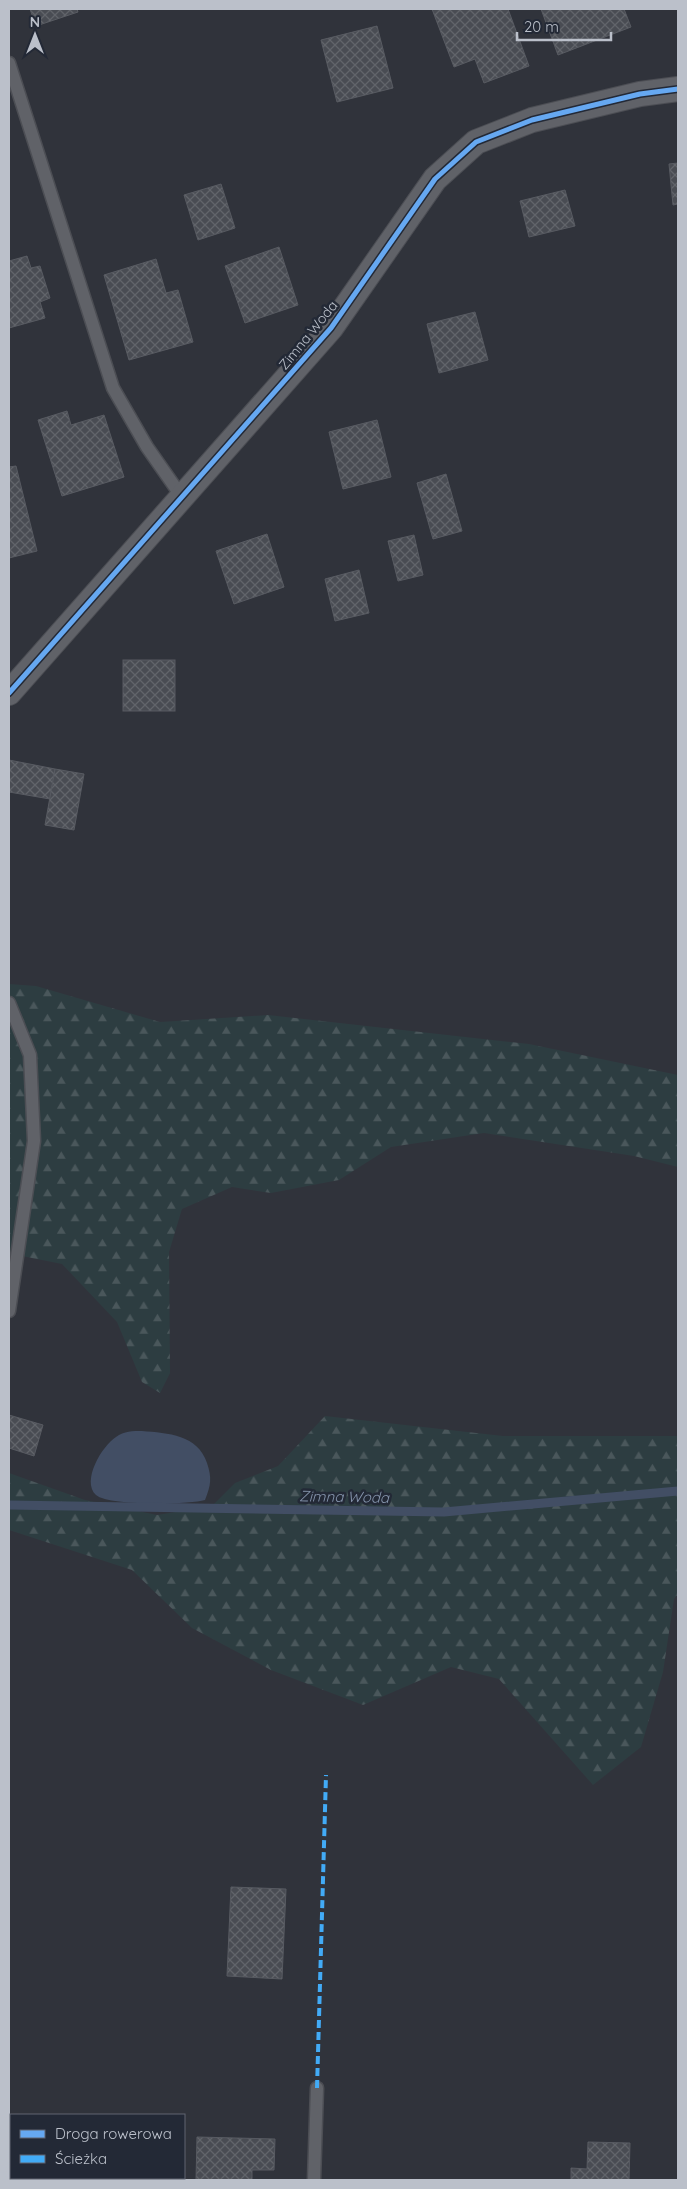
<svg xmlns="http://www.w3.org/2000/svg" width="687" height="2189" viewBox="0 0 687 2189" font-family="Quicksand,sans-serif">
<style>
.forest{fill:url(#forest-firs)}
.water{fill:#424e64}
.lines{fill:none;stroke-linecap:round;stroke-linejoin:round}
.stream{stroke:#424e64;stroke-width:9}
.building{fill:url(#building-cross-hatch);stroke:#585b62}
.service-casing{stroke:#4c4e54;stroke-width:15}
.minor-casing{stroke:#4c4e54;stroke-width:26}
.service{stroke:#606268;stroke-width:12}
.minor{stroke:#606268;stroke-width:24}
.quiet{stroke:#42abf6;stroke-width:4;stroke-dasharray:8 4;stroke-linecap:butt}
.cycleway-casing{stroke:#232936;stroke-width:8}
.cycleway{stroke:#66a8f1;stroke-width:5}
.labels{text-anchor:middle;stroke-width:5;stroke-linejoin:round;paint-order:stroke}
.street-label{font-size:14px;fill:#bbc0ca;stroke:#232936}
.water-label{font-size:15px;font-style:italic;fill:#8695ad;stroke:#232936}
</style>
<defs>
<pattern id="forest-firs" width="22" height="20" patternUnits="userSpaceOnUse" patternTransform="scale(1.25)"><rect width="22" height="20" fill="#2d3d41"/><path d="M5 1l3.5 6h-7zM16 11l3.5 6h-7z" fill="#4a575b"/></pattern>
<pattern id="building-cross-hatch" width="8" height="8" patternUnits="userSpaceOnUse" patternTransform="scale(1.25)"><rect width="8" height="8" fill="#494c53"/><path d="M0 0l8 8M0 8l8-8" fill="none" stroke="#61646a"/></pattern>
</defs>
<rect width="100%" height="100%" fill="#30333b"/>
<g class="forest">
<polygon points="9,984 36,986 160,1022 268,1015 529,1044 678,1075 678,1167 634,1156 484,1133 391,1147 339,1180 271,1193 232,1187 182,1209 169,1252 170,1373 160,1393 142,1382 117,1322 62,1264 17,1255 9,1263"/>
<polygon points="325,1416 503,1436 678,1436 678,1594 674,1599 663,1672 641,1747 593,1785 499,1679 451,1667 363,1705 271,1670 192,1628 132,1570 9,1530 9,1473 85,1500 157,1515 212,1506 235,1483 278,1466"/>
</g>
<path class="water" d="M142 1431C168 1433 198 1435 207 1463 212 1478 211 1485 205 1500 188 1505 108 1506 96 1495 81 1481 102 1446 116 1437 124 1431 133 1431 142 1431Z"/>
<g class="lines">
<polyline class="stream" points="9,1505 444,1512 678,1491"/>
</g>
<g class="building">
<polygon points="30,9 77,9 78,12 36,26"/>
<polygon points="432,9 508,9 529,66 484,83 475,59 454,67"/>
<polygon points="541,9 624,9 631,27 558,55"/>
<polygon points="377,26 393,88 337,102 321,40"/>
<polygon points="678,163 678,204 673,205 669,164"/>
<polygon points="221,184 235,228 198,240 184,195"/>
<polygon points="565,190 575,226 529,237 520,201"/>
<polygon points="279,247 298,305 245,323 225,266"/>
<polygon points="27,256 31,268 40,266 50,298 40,302 45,318 9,328 9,261"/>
<polygon points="156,259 166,293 178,290 193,342 129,360 104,275"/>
<polygon points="475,312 488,360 439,373 427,324"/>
<polygon points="67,411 71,425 104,415 124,477 62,496 38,420"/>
<polygon points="377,420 391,477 343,489 329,432"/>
<polygon points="16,466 37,551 9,558 9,467"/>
<polygon points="446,474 462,531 433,539 417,483"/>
<polygon points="267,534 284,587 234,604 216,551"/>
<polygon points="414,535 423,575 398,581 388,541"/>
<polygon points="359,570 369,613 335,621 325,579"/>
<rect x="123" y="660" width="52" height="51"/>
<polygon points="9,760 55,769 50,799 9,792"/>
<polygon points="55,769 84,774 74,830 45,825"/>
<polygon points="9,1415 43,1425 34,1456 9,1448"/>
<polygon points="231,1887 286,1889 282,1979 227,1976"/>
<polygon points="197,2137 275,2139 274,2170 252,2170 252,2180 196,2180"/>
<polygon points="588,2142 630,2143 629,2180 571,2180 571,2168 587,2169"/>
</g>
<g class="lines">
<g class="service-casing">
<g id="service">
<polyline points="9,63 113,388 147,447 182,497"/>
<polyline points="9,1003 30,1055 34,1141 9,1311"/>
<polyline points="314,2180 317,2088"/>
</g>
</g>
<g class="minor-casing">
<polyline id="minor" points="9,693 331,328 435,179 476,142 532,120 640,94 678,89"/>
</g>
<use href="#service" class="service"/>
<use href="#minor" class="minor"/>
<polyline class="quiet" points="317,2088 326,1775"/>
<g class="cycleway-casing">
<polyline id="cycleway" points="9,693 331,328 435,179 476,142 532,120 640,94 678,89"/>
</g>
<use href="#cycleway" class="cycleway"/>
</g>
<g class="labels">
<g class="street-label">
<text transform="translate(308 335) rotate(-51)" y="5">Zimna Woda</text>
</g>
<g class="water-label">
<text transform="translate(344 1497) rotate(1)" y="5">Zimna Woda</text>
</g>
</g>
<rect width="687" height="2189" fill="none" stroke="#bbc0ca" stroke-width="20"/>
<rect x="10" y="2114" width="175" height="65" fill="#232936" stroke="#606571"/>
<rect x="20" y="2130" width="25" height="8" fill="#66a8f1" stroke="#606571"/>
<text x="55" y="2139" font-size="15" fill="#bbc0ca">Droga rowerowa</text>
<rect x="20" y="2155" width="25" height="8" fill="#42abf6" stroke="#606571"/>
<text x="55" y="2164" font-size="15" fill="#bbc0ca">Ścieżka</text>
<g transform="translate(35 35)" stroke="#232936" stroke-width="4" paint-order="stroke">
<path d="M0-4L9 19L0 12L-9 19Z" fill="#bbc0ca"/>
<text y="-8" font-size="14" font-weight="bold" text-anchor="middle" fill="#bbc0ca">N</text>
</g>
<path d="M517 32v8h94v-8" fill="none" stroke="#bbc0ca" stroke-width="2.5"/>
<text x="524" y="32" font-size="15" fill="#bbc0ca" stroke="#232936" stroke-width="4" paint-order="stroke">20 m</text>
</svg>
